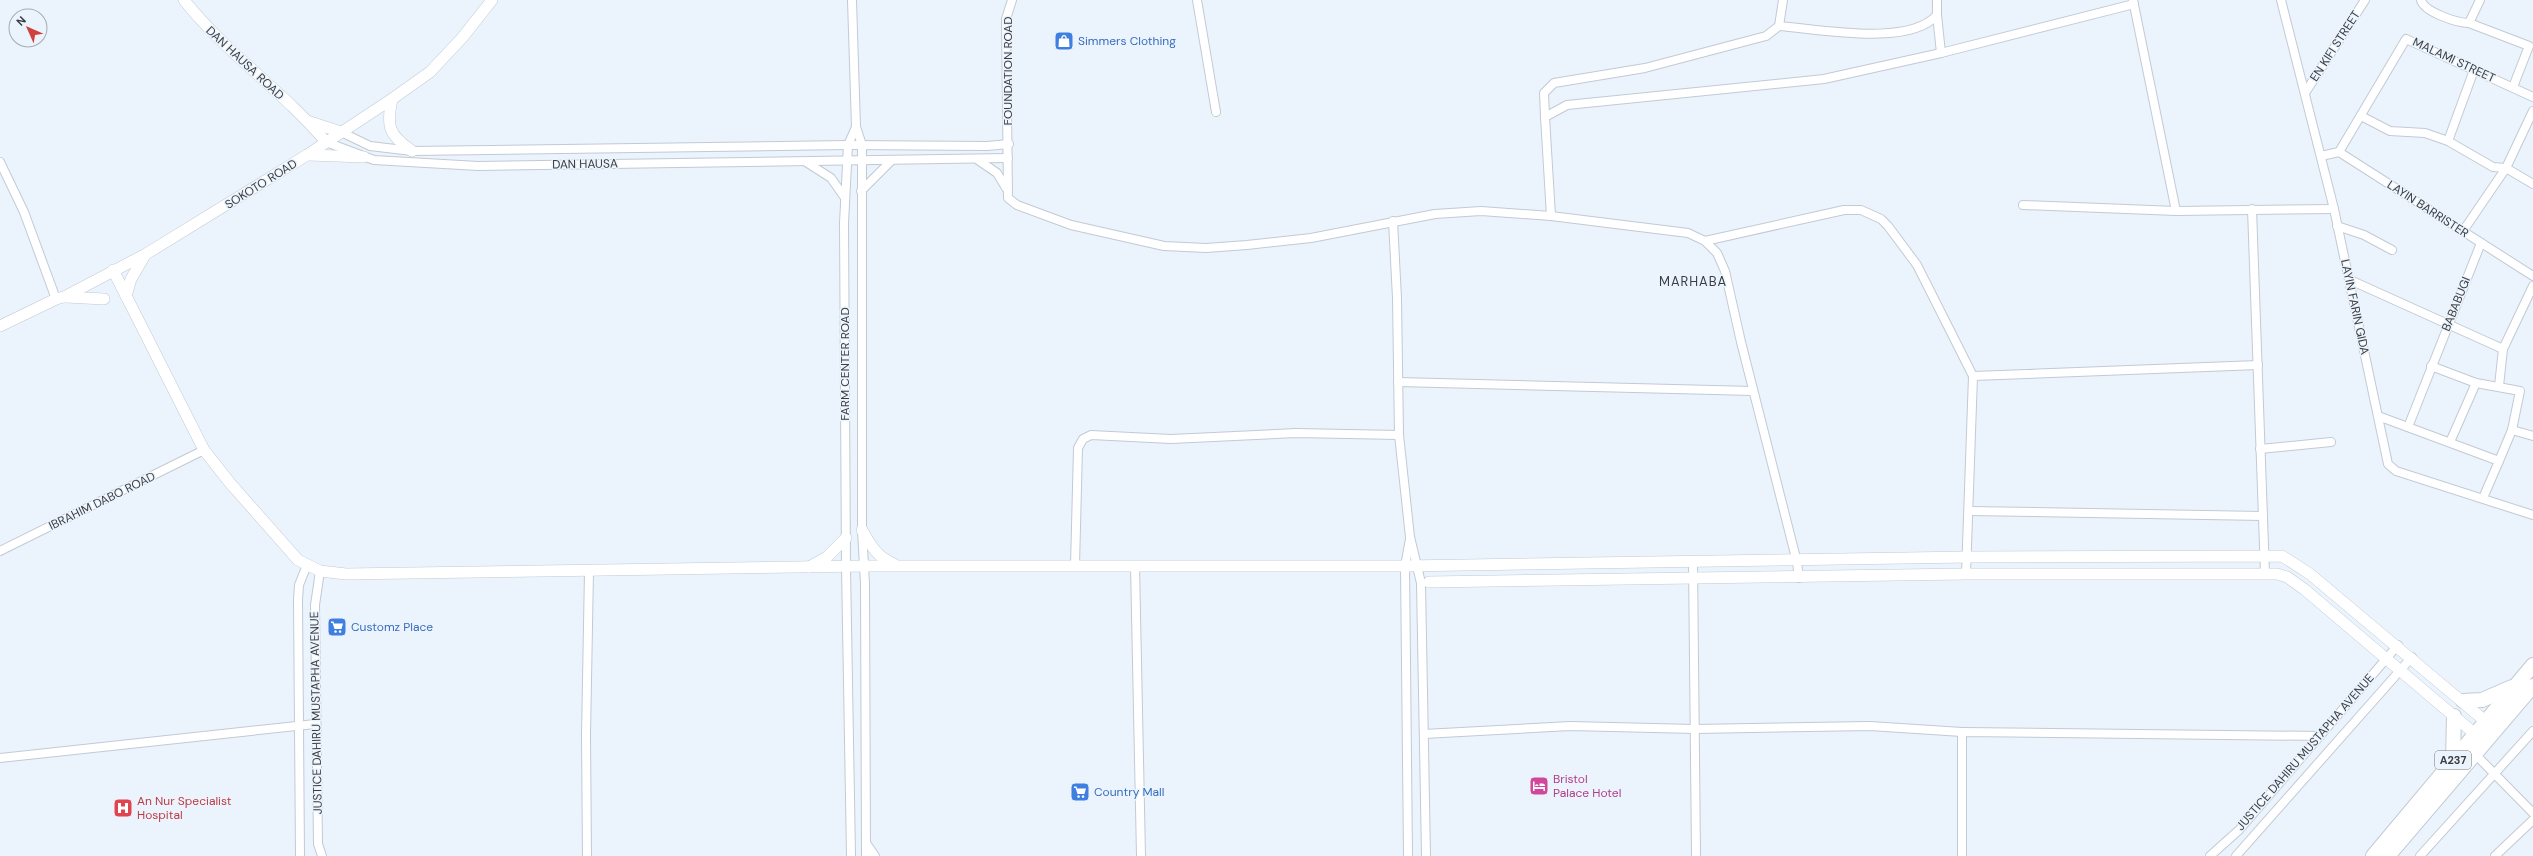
<svg xmlns="http://www.w3.org/2000/svg" width="2533" height="856" viewBox="0 0 2533 856" font-family="'DM Sans',sans-serif">
<style>
.lines{fill:none;stroke-linecap:round;stroke-linejoin:round}
.minor-casing{stroke:#c2cad4;stroke-width:10}
.tertiary-casing{stroke:#c2cad4;stroke-width:12}
.trunk-casing{stroke:#c2cad4;stroke-width:16}
.minor{stroke:#fff;stroke-width:8}
.tertiary{stroke:#fff;stroke-width:11}
.trunk{stroke:#fff;stroke-width:14}
.labels{text-anchor:middle;stroke-width:3;stroke-linejoin:round;paint-order:stroke}
.shield{fill:#ebf4fd;stroke:#6f7479;stroke-width:1}
.shield-label{font-size:11px;font-weight:bold;fill:#3a3d41}
.shop-label{font-size:12px;fill:#366cbe;stroke:#ebf4fd;text-anchor:start}
.street-label{font-size:12px;fill:#3a3d41;stroke:#ebf4fd}
.hotel-label{font-size:12px;fill:#b23c85;stroke:#ebf4fd;text-anchor:start}
.health-label{font-size:12px;fill:#be3a42;stroke:#ebf4fd;text-anchor:start}
.neighbourhood-label{font-size:13px;letter-spacing:1px;fill:#3a3d41;stroke:#ebf4fd}
</style>
<rect width="100%" height="100%" fill="#ebf4fd"/>
<g class="lines">
<g class="minor-casing">
<g id="minor">
<polyline points="852,0 856,127 862,145 862,530 865,584 866,856"/>
<polyline points="1012,0 1006,19 1008,198 1017,205 1071,225 1164,246 1206,248 1247,245 1311,238 1435,214 1481,211 1551,216 1688,233 1705,241 1717,253 1725,271 1741,342 1797,562 1799,578"/>
<polyline points="1197,0 1216,112"/>
<polyline points="2133,0 2176,211"/>
<polyline points="2281,0 2334,209 2388,464 2396,471 2533,515"/>
<path d="M2421 0C2424 12 2457 23 2469 23"/>
<polyline points="2480,0 2469,23 2529,46 2513,87"/>
<polyline points="1937,15 1941,53"/>
<path d="M1779 26C1820 29 1909 47 1937 15V0"/>
<polyline points="2305,93 2365,0"/>
<polyline points="2361,116 2390,131 2425,133 2448,141 2493,167 2506,168 2533,184"/>
<polyline points="1545,117 1544,93 1554,83 1645,68 1766,36 1779,26 1783,0"/>
<polyline points="341,132 370,146 412,151 848,145 987,146 1009,144"/>
<polyline points="2448,141 2474,70"/>
<polyline points="326,142 374,160 478,166 1008,158"/>
<polyline points="2339,152 2406,39 2533,97"/>
<polyline points="2321,156 2339,152 2533,276"/>
<polyline points="978,160 997,173 1006,188"/>
<polyline points="0,162 24,212 56,299"/>
<polyline points="806,162 831,178 845,198"/>
<polyline points="861,191 891,161"/>
<polyline points="2023,205 2176,211 2334,209"/>
<polyline points="2252,209 2265,574"/>
<polyline points="1551,216 1545,117 1567,105 1824,79 1941,53 2134,4"/>
<polyline points="1393,221 1397,298 1399,435 1410,537 1421,583 1426,856"/>
<polyline points="2337,226 2364,235 2392,250"/>
<polyline points="2463,231 2506,168 2533,111"/>
<polyline points="1705,241 1844,210 1861,210 1881,219 1888,226 1917,265 1973,376"/>
<polyline points="2350,280 2503,349"/>
<polyline points="1398,382 1753,391"/>
<polyline points="2499,386 2503,349 2533,286"/>
<polyline points="2378,416 2499,461 2512,430 2520,391 2476,383 2431,366"/>
<polyline points="2408,427 2481,243"/>
<polyline points="2512,430 2533,436"/>
<polyline points="2450,442 2476,383"/>
<polyline points="2260,449 2331,442"/>
<polyline points="2483,498 2499,461"/>
<polyline points="1969,511 2263,516"/>
<polyline points="0,551 204,450"/>
<polyline points="1693,561 1696,856"/>
<polyline points="1135,565 1141,856"/>
<polyline points="1075,566 1078,448 1083,439 1091,435 1171,439 1296,433 1399,435"/>
<polyline points="320,571 315,605 318,844 322,856"/>
<polyline points="1966,574 1973,376 2258,365"/>
<polyline points="1424,734 1570,726 1695,729 1870,726 1962,732"/>
<polyline points="2474,753 2533,813"/>
<polyline points="0,758 315,724"/>
<polyline points="866,843 875,856"/>
<polyline points="300,856 298,600 299,585 307,565"/>
<polyline points="587,856 586,735 589,571"/>
<polyline points="851,856 846,567 844,223 848,145 856,127"/>
<polyline points="1408,856 1405,566 1410,539"/>
<polyline points="1962,856 1962,732 2320,736"/>
<polyline points="2210,856 2239,830 2398,645"/>
<polyline points="2236,856 2412,657"/>
<polyline points="2420,856 2533,731"/>
<polyline points="2495,856 2533,820"/>
</g>
</g>
<g class="tertiary-casing">
<g id="tertiary">
<path d="M184 0C226 53 283 91 326 142"/>
<path d="M392 99C386 127 389 135 412 151"/>
<polyline points="310,122 341,132"/>
<polyline points="309,155 364,157"/>
<polyline points="113,270 204,450 230,483 298,560 320,571 346,574 865,566 1405,566 1968,557 2282,556 2310,574 2491,726"/>
<polyline points="126,296 131,279 145,255"/>
<polyline points="66,297 104,299"/>
<polyline points="0,326 56,299 64,297 146,254 307,155 392,99 430,72 462,38 492,0"/>
<path d="M862 530C871 546 877 557 894 564"/>
<polyline points="809,567 827,557 846,538"/>
<polyline points="1429,582 1966,574 2277,574 2287,577 2304,589 2481,739"/>
</g>
</g>
<g class="trunk-casing">
<g id="trunk">
<polyline points="2463,701 2482,700 2512,687"/>
<polyline points="2453,760 2454,716"/>
<polyline points="2373,856 2533,665"/>
<polyline points="2388,856 2533,686"/>
</g>
</g>
<use href="#minor" class="minor"/>
<use href="#tertiary" class="tertiary"/>
<use href="#trunk" class="trunk"/>
</g>
<defs>
<g id="shop-square" transform="scale(1)"><rect x="-9" y="-9" width="18" height="18" rx="4" fill="#3f7fe0" stroke="#ebf4fd"/><path d="M-5-2.5h2.3a2.7 3.5 0 0 1 5.4 0H5L5.5 6h-11ZM-1.5-2.5h3a1.5 2.3 0 0 0-3 0Z" fill="#fff"/></g>
<g id="supermarket-square" transform="scale(1)"><rect x="-9" y="-9" width="18" height="18" rx="4" fill="#3f7fe0" stroke="#ebf4fd"/><path d="M-6-5.5h2.5l.6 2H6L4.5 2H-2.5L-4.4-4H-6ZM-1.5 3.2a1.3 1.3 0 1 0 .1 0ZM3 3.2a1.3 1.3 0 1 0 .1 0Z" fill="#fff"/></g>
<g id="hotel-square" transform="scale(1)"><rect x="-9" y="-9" width="18" height="18" rx="4" fill="#d1479c" stroke="#ebf4fd"/><path d="M-6-4.5h1.5V1H6V5H4.5V3h-9V5H-6ZM-4 0a1.8 1.8 0 1 1 3.6 0ZM.5 0V-2.5h3Q6-2.5 6 0Z" fill="#fff"/></g>
<g id="hospital-square" transform="scale(1)"><rect x="-9" y="-9" width="18" height="18" rx="4" fill="#e0444e" stroke="#ebf4fd"/><path d="M-5-5h3v3.5h4V-5h3V5h-3V1.5h-4V5h-3Z" fill="#fff"/></g>
</defs>
<g fill-rule="evenodd">
<use href="#shop-square" x="1064" y="41"/>
<use href="#supermarket-square" x="337" y="627"/>
<use href="#hotel-square" x="1539" y="786"/>
<use href="#supermarket-square" x="1080" y="792"/>
<use href="#hospital-square" x="123" y="808"/>
</g>
<g class="labels">
<rect class="shield" x="2435" y="751" width="36" height="18" rx="3"/>
<g class="shield-label">
<text x="2453" y="764">A237</text>
</g>
<g class="shop-label">
<text x="1078" y="45">Simmers Clothing</text>
<text x="351" y="631">Customz Place</text>
<text x="1094" y="796">Country Mall</text>
</g>
<g class="street-label">
<text transform="translate(2335 46) rotate(-57)" y="4">EN KIFI STREET</text>
<text transform="translate(2454 60) rotate(25)" y="4">MALAMI STREET</text>
<text transform="translate(245 63) rotate(43)" y="4">DAN HAUSA ROAD</text>
<text transform="translate(1008 71) rotate(-90)" y="4">FOUNDATION ROAD</text>
<text transform="translate(585 164) rotate(-1)" y="4">DAN HAUSA</text>
<text transform="translate(261 184) rotate(-32)" y="4">SOKOTO ROAD</text>
<text transform="translate(2428 209) rotate(33)" y="4">LAYIN BARRISTER</text>
<text transform="translate(2456 304) rotate(-68)" y="4">BABABUGI</text>
<text transform="translate(2355 307) rotate(78)" y="4">LAYIN FARIN GIDA</text>
<text transform="translate(845 364) rotate(-90)" y="4">FARM CENTER ROAD</text>
<text transform="translate(102 501) rotate(-26)" y="4">IBRAHIM DABO ROAD</text>
<text transform="translate(316 713) rotate(-91)" y="4">JUSTICE DAHIRU MUSTAPHA AVENUE</text>
<text transform="translate(2305 752) rotate(-49)" y="4">JUSTICE DAHIRU MUSTAPHA AVENUE</text>
</g>
<g class="hotel-label">
<text x="1553" y="783">Bristol<tspan x="1553" dy="14">Palace Hotel</tspan></text>
</g>
<g class="health-label">
<text x="137" y="805">An Nur Specialist<tspan x="137" dy="14">Hospital</tspan></text>
</g>
<g class="neighbourhood-label">
<text x="1693" y="286">MARHABA</text>
</g>
</g>
<g transform="translate(28 28) rotate(315)"><circle r="19" fill="#ebf4fd" stroke="#a4abb2"/>
<path d="M0-3L7 15L0 10L-7 15Z" fill="#d0413d"/>
<text y="-6" font-size="11" font-weight="bold" text-anchor="middle" fill="#3a3d41">N</text>
</g>
</svg>
